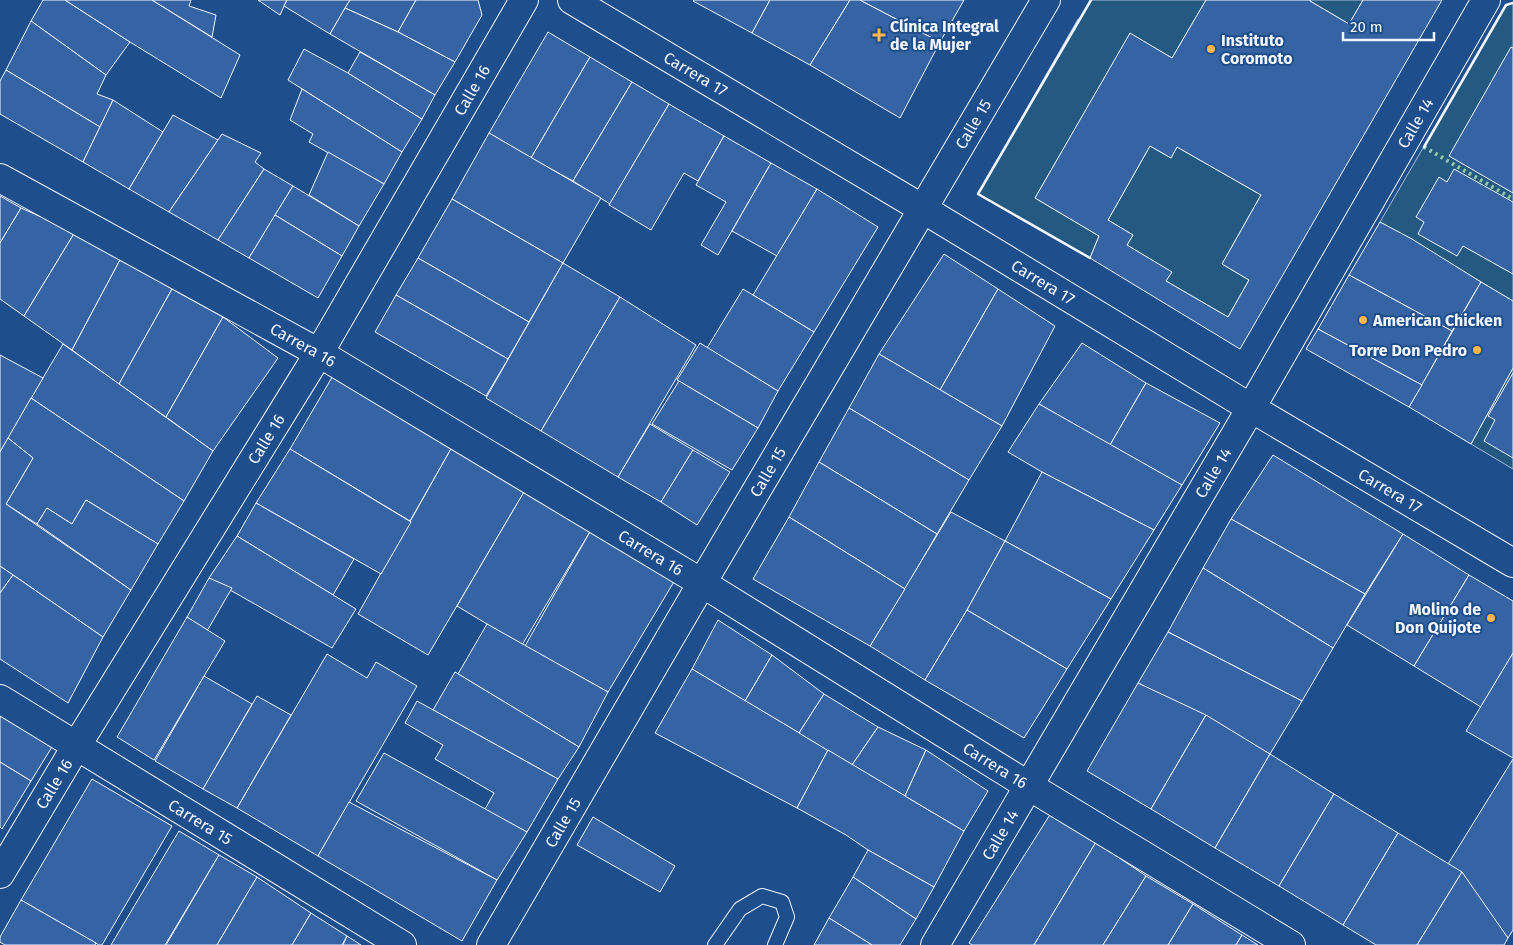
<svg xmlns="http://www.w3.org/2000/svg" width="1513" height="945" viewBox="0 0 1513 945" font-family="'Fira Sans',sans-serif">
<style>
.green{fill:#245a82;stroke:#a8bbd7}
.building{fill:#3563a3;stroke:#f2f6ff;fill-rule:evenodd}
.lines{fill:none;stroke-linecap:round;stroke-linejoin:round}
.service-casing{stroke:#f2f6ff;stroke-width:16}
.minor-casing{stroke:#f2f6ff;stroke-width:30}
.service{stroke:#1f4e8c;stroke-width:14}
.minor{stroke:#1f4e8c;stroke-width:28}
.hedge{stroke:#97c8a6;stroke-width:4;stroke-dasharray:2.5 4;stroke-linecap:butt}
.wall{stroke:#f2f6ff;stroke-width:2.5}
.poi-dot{fill:#ffb74d;stroke:#1f4e8c;stroke-width:2}
.labels{text-anchor:middle;stroke-width:4;stroke-linejoin:round;paint-order:stroke}
.poi-label{font-size:16px;font-weight:bold;fill:#f2f6ff;stroke:#1f4e8c;text-anchor:start}
.street-label{font-size:16px;fill:#f2f6ff;stroke:#1f4e8c}
</style>
<rect width="100%" height="100%" fill="#1f4e8c"/>
<g class="green">
<polygon points="1091,0 1206,0 1172,58 1130,34 1035,198 1099,236 1090,258 978,194 1078,19 1080,19"/>
<polygon points="1310,0 1363,0 1349,24 1310,1"/>
<polygon points="1513,3 1513,301 1380,222 1506,5"/>
<polygon points="1150,146 1171,158 1177,147 1261,195 1222,264 1249,280 1228,317 1166,281 1171,272 1127,245 1133,235 1108,220"/>
<polygon points="1513,368 1513,469 1471,444"/>
</g>
<g class="building">
<polygon points="43,0 65,0 130,42 106,75 31,21"/>
<polygon points="65,0 152,0 240,55 221,98 130,42"/>
<polygon points="152,0 191,0 189,6 216,15 212,37"/>
<polygon points="258,0 287,0 280,15"/>
<polygon points="287,0 350,0 330,34 284,6"/>
<polygon points="350,0 416,0 398,32 345,8"/>
<polygon points="416,0 478,0 482,15 455,62 398,32"/>
<polygon points="694,0 770,0 752,33 693,1"/>
<polygon points="770,0 850,0 810,65 752,33"/>
<polygon points="850,0 860,0 940,42 900,118 810,65"/>
<polygon points="860,0 964,0 940,42"/>
<path d="M1206 0H1310V1L1349 24 1363 0H1442L1240 349 1090 258 1099 236 1035 198 1130 33 1172 58ZM1150 146 1171 158 1177 147 1261 195 1222 264 1249 280 1228 317 1166 281 1172 272 1127 245 1133 235 1108 220Z"/>
<polygon points="345,8 398,32 455,62 435,95 330,34"/>
<polygon points="31,21 106,75 97,94 113,100 100,127 6,70"/>
<polygon points="548,32 590,57 531,158 489,133"/>
<polygon points="1511,47 1513,48 1513,193 1449,156"/>
<polygon points="304,49 348,73 422,119 402,152 288,80"/>
<polygon points="360,52 435,95 422,119 348,73"/>
<polygon points="590,57 632,82 573,181 531,158"/>
<polygon points="6,70 100,127 83,162 0,114 0,81"/>
<polygon points="632,82 669,104 610,204 573,181"/>
<polygon points="302,89 402,152 384,184 309,142 313,134 290,120"/>
<polygon points="113,100 163,132 129,189 83,162"/>
<polygon points="669,104 724,136 698,181 684,173 651,230 609,205"/>
<polygon points="173,115 218,140 169,212 129,189"/>
<polygon points="489,133 601,198 563,263 452,199"/>
<polygon points="222,134 261,153 255,162 264,169 218,240 169,212"/>
<polygon points="724,136 771,163 718,255 701,245 726,202 696,185"/>
<polygon points="328,152 384,184 359,226 309,195"/>
<polygon points="771,163 817,189 777,256 732,231"/>
<polygon points="264,169 293,186 249,258 218,240"/>
<polygon points="1454,169 1513,202 1513,274 1463,246 1457,256 1418,234 1424,222 1416,217 1439,177 1447,182"/>
<polygon points="293,186 359,226 342,256 275,215"/>
<polygon points="817,189 878,227 814,332 753,295"/>
<polygon points="0,196 21,208 0,243"/>
<polygon points="452,199 563,263 529,322 418,258"/>
<polygon points="21,208 75,232 24,316 0,299 0,243"/>
<polygon points="275,215 342,256 318,298 249,258"/>
<polygon points="1380,222 1412,239 1481,282 1452,331 1349,275"/>
<polygon points="75,232 121,258 72,350 24,316"/>
<polygon points="944,254 998,289 940,390 879,354"/>
<polygon points="121,258 172,289 119,384 72,350"/>
<polygon points="418,258 529,322 508,359 396,295"/>
<polygon points="563,263 620,297 541,431 486,398"/>
<polygon points="1349,275 1452,331 1422,385 1318,329"/>
<polygon points="1481,282 1513,301 1513,368 1471,444 1409,407"/>
<polygon points="172,289 223,317 166,417 119,384"/>
<polygon points="743,289 814,332 778,391 707,348"/>
<polygon points="998,289 1055,326 1002,426 940,390"/>
<polygon points="396,295 508,359 486,396 375,332"/>
<polygon points="620,297 696,345 618,477 541,431"/>
<polygon points="223,317 278,358 213,451 166,417"/>
<polygon points="1318,329 1422,385 1409,407 1306,349"/>
<polygon points="700,343 778,391 758,428 677,380"/>
<polygon points="1082,343 1146,383 1110,445 1039,404"/>
<polygon points="63,344 213,451 184,501 31,398"/>
<polygon points="879,354 1002,426 969,480 849,408"/>
<polygon points="0,355 43,378 0,452"/>
<polygon points="1513,373 1513,458 1484,441 1495,420 1488,416"/>
<polygon points="334,374 452,447 410,521 290,449"/>
<polygon points="679,381 758,428 732,470 652,424"/>
<polygon points="1146,383 1220,423 1182,485 1110,445"/>
<polygon points="31,398 184,501 158,544 86,500 72,524 47,508 37,524 6,504 33,458 8,438"/>
<polygon points="1039,404 1182,485 1154,530 1042,472 1008,452"/>
<polygon points="849,408 969,480 937,534 819,462"/>
<polygon points="650,424 693,450 661,502 618,477"/>
<polygon points="8,438 33,458 6,504 131,590 103,637 0,566 0,452"/>
<polygon points="452,447 524,492 428,655 358,614"/>
<polygon points="290,449 411,522 381,574 256,503"/>
<polygon points="693,450 730,472 697,525 661,502"/>
<polygon points="1273,455 1403,534 1365,594 1231,519"/>
<polygon points="819,462 937,534 905,589 789,517"/>
<polygon points="1042,472 1154,530 1111,599 1005,541"/>
<polygon points="524,492 591,530 522,645 457,606"/>
<polygon points="86,500 158,544 131,590 37,524 47,508 72,524"/>
<polygon points="256,503 354,559 333,595 237,536"/>
<polygon points="951,512 1005,541 967,610 925,680 870,646"/>
<polygon points="789,517 905,589 870,646 753,579"/>
<polygon points="1231,519 1365,594 1333,648 1203,568"/>
<polygon points="591,530 675,580 608,692 525,646"/>
<polygon points="1403,534 1469,575 1414,666 1347,625"/>
<polygon points="237,536 356,609 332,648 209,578"/>
<polygon points="1005,541 1111,599 1067,669 967,610"/>
<polygon points="0,566 13,575 0,593"/>
<polygon points="1203,568 1333,648 1302,701 1168,632"/>
<polygon points="13,575 103,637 68,703 0,659 0,593"/>
<polygon points="1469,575 1513,601 1513,653 1481,707 1414,666"/>
<polygon points="209,578 232,588 207,631 187,617"/>
<polygon points="967,610 1067,669 1024,738 925,680"/>
<polygon points="187,617 225,641 154,760 117,737"/>
<polygon points="718,620 772,655 745,701 692,669"/>
<polygon points="487,624 608,692 579,747 458,674"/>
<polygon points="1168,632 1302,701 1270,754 1138,683"/>
<polygon points="1513,653 1513,758 1466,731"/>
<polygon points="327,654 367,678 376,662 417,686 318,856 237,808"/>
<polygon points="772,655 824,694 799,733 745,701"/>
<polygon points="692,669 828,750 797,808 655,733"/>
<polygon points="455,672 579,747 558,779 433,710"/>
<polygon points="204,676 252,704 203,789 155,761"/>
<polygon points="1138,683 1206,715 1151,809 1087,771"/>
<polygon points="824,694 878,727 852,765 799,733"/>
<polygon points="257,696 291,715 237,808 203,789"/>
<polygon points="417,701 558,779 527,832 484,811 494,793 435,759 443,745 405,723"/>
<polygon points="1206,715 1270,754 1215,848 1151,809"/>
<polygon points="0,716 52,747 31,781 0,762"/>
<polygon points="878,727 926,750 905,796 852,765"/>
<polygon points="828,750 964,831 934,887 868,850 846,835 797,808"/>
<polygon points="926,750 988,791 964,831 905,796"/>
<polygon points="384,753 527,832 497,880 356,801"/>
<polygon points="1270,754 1334,794 1279,886 1215,848"/>
<polygon points="1513,759 1513,930 1508,938 1448,864"/>
<polygon points="0,762 31,781 2,829 0,827"/>
<polygon points="92,779 172,826 102,945 99,945 21,900"/>
<polygon points="1334,794 1398,833 1343,925 1279,886"/>
<polygon points="349,802 497,880 462,941 318,856"/>
<polygon points="1051,813 1096,842 1034,945 972,945 969,943"/>
<polygon points="593,817 675,866 660,892 577,845"/>
<polygon points="179,831 219,855 165,945 111,945"/>
<polygon points="1398,833 1462,872 1417,945 1376,945 1343,925"/>
<polygon points="1096,842 1146,876 1103,945 1034,945"/>
<polygon points="868,850 934,887 916,919 853,877"/>
<polygon points="219,855 257,877 217,945 166,945"/>
<polygon points="1462,872 1508,938 1504,945 1417,945"/>
<polygon points="1146,876 1193,904 1168,945 1103,945"/>
<polygon points="257,877 311,913 292,945 217,945"/>
<polygon points="853,877 916,919 900,945 872,945 829,918"/>
<polygon points="21,900 96,943 95,945 5,945 0,942 0,937"/>
<polygon points="1193,904 1242,935 1236,945 1168,945"/>
<polygon points="311,913 347,936 342,945 292,945"/>
<polygon points="829,918 872,945 814,945"/>
<polygon points="1242,935 1258,945 1236,945"/>
<polygon points="347,936 361,945 343,945"/>
</g>
<g class="lines">
<g class="service-casing">
<polyline id="service" points="715,945 740,909 762,896 782,902 787,917 775,945"/>
</g>
<g class="minor-casing">
<g id="minor">
<path id="s1" d="M572 0 923 209 1251 408 1513 563"/>
<path id="s2" d="M0 178 319 353 702 583 1029 786 1291 945"/>
<path id="s3" d="M0 699 402 945"/>
<path id="s4" d="M0 874 77 745 319 353 524 0"/>
<path id="s5" d="M491 945 702 583 1046 0"/>
<path id="s6" d="M935 945 1251 408 1486 0"/>
</g>
</g>
<use href="#service" class="service"/>
<use href="#minor" class="minor"/>
<polyline class="hedge" points="1424,147 1513,199"/>
<g class="wall">
<polyline points="1424,147 1506,5 1513,3"/>
<polyline points="1090,258 978,194 1091,0"/>
</g>
</g>
<g class="poi-dot">
<path d="M876.5 27.5h5v5h5v5h-5v5h-5v-5h-5v-5h5z"/>
<circle cx="1211" cy="49" r="5"/>
<circle cx="1363" cy="320" r="5"/>
<circle cx="1477" cy="350" r="5"/>
<circle cx="1491" cy="618" r="5"/>
</g>
<g class="labels">
<g class="poi-label">
<text x="890" y="32">Clínica Integral<tspan x="890" dy="18">de la Mujer</tspan></text>
<text x="1221" y="46">Instituto<tspan x="1221" dy="18">Coromoto</tspan></text>
<text x="1373" y="326">American Chicken</text>
<text x="1467" y="356" text-anchor="end">Torre Don Pedro</text>
<text x="1481" y="615" text-anchor="end">Molino de<tspan x="1481" dy="18">Don Quijote</tspan></text>
</g>
<g class="street-label">
<text dy="6" stroke="none"><textPath href="#s1" startOffset="144">Carrera 17</textPath></text>
<text dy="6" stroke="none"><textPath href="#s4" startOffset="915">Calle 16</textPath></text>
<text dy="6" stroke="none"><textPath href="#s5" startOffset="952">Calle 15</textPath></text>
<text dy="6" stroke="none"><textPath href="#s6" startOffset="952">Calle 14</textPath></text>
<text dy="6" stroke="none"><textPath href="#s1" startOffset="549">Carrera 17</textPath></text>
<text dy="6" stroke="none"><textPath href="#s2" startOffset="346">Carrera 16</textPath></text>
<text dy="6" stroke="none"><textPath href="#s4" startOffset="510">Calle 16</textPath></text>
<text dy="6" stroke="none"><textPath href="#s5" startOffset="548">Calle 15</textPath></text>
<text dy="6" stroke="none"><textPath href="#s6" startOffset="548">Calle 14</textPath></text>
<text dy="6" stroke="none"><textPath href="#s1" startOffset="954">Carrera 17</textPath></text>
<text dy="6" stroke="none"><textPath href="#s2" startOffset="751">Carrera 16</textPath></text>
<text dy="6" stroke="none"><textPath href="#s2" startOffset="1156">Carrera 16</textPath></text>
<text dy="6" stroke="none"><textPath href="#s4" startOffset="105">Calle 16</textPath></text>
<text dy="6" stroke="none"><textPath href="#s3" startOffset="235">Carrera 15</textPath></text>
<text dy="6" stroke="none"><textPath href="#s5" startOffset="142">Calle 15</textPath></text>
<text dy="6" stroke="none"><textPath href="#s6" startOffset="128">Calle 14</textPath></text>
</g>
</g>
<path d="M1343 32v8h91v-8" fill="none" stroke="#f2f6ff" stroke-width="2.5"/>
<text x="1350" y="32" font-size="15" fill="#f2f6ff" stroke="#1f4e8c" stroke-width="4" paint-order="stroke">20 m</text>
</svg>
